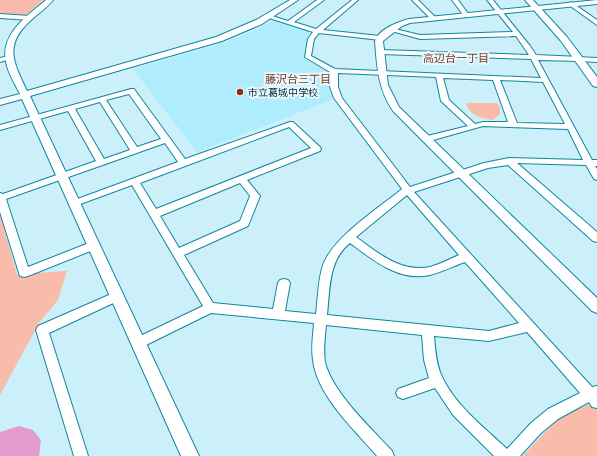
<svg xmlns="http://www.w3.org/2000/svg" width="597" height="456" viewBox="0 0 597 456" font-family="'Fira Sans Condensed','Noto Sans JP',sans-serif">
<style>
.built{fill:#afecfd}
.green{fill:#f9bcaa}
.water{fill:#e29cd0}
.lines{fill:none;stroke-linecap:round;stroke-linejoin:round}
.minor-casing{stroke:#0f869e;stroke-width:2}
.tertiary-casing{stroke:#0f869e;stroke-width:2}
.secondary-casing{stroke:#0f869e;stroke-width:2}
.minor{fill:#fff;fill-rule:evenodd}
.tertiary{fill:#fff;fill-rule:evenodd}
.secondary{fill:#fff;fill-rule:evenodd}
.poi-dot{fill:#952e0c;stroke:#e8f9ff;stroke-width:1.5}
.labels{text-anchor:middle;stroke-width:4;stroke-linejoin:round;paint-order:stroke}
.far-poi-label{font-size:10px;fill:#06272f;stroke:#e8f9ff;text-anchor:start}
.far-neighbourhood-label{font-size:11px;fill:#7b3724;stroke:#e8f9ff}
</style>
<rect width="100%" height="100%" fill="#ccf0fa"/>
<polygon class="built" points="273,21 310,31 305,47 305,55 309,61 330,73 329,84 331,100 197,152 133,69 216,45 246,34"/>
<g class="green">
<polygon points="0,0 43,0 25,16 0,14"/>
<path d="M466 103H497L500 108V114L493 120C480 118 470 116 466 103Z"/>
<polygon points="0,215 17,274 67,271 58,300 39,323 0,395"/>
<polygon points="587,405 594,406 597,409 597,456 523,456 558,418"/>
</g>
<polygon class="water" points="19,426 33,430 41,440 39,456 0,456 0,432"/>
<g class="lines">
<g class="minor-casing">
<g id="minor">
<path d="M317 0H324L294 22 316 29 352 0H358L323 30 380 36 383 38 380 40 319 33 314 39 311 56 335 69 541 78 531 59 380 54 377 52 380 50 529 55 516 36 420 39 388 30 391 28 420 35 513 32 487 0H493L530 46 536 55 580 57 583 59 580 61 538 60 592 160H597V166H595L597 169V180L594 179 586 165 517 163 597 232V242L593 241 508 165 488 168 414 192 592 387 597 386V408L592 407 589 402 558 419 541 433 520 456H494L453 415 435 388 403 399 398 397 396 393 398 389 429 378 424 360 422 335 326 325C325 337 323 350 325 362 332 392 371 428 392 451L394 456H377C355 430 317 396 313 360 311 348 313 336 314 323L211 313 142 347 138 348 134 347 132 343 134 339 203 306 132 185 75 206 70 203 72 201 178 162 165 143 6 199 28 267 94 241 98 242 99 245 98 248 28 276 24 277 20 276 19 273 0 212V193L3 194 96 161 68 111 0 130V125L131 89H134L185 159 290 122H293L320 147 321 149 320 151 247 180 260 196 248 226 184 255 213 303 273 309 278 283 280 280 284 279 288 280 290 283 285 311 316 314C318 298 318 280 323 265 333 237 379 208 402 189L334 98 330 87V72L305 57 308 39 313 32 266 17 269 15 288 21ZM338 73 436 77 441 101 468 126 423 137 422 139 423 141 426 142 483 126 568 129 583 160 509 158 484 163 410 187 342 98 338 87ZM443 78 493 80 508 122H483L475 124 449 100ZM500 80 543 82 565 124 517 123ZM129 94 161 139 137 147 106 100ZM100 102 130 150 104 159 75 109ZM289 127 311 148 156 209 140 183ZM240 183 250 196 240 221 179 248 160 216ZM407 195 459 255C450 259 440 264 430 267 401 273 378 253 356 237ZM350 243C373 260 399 282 430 275 442 272 454 266 465 262L519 323 489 331 327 315C330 290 328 260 350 243ZM527 332 580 393 548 409 531 423 507 449C484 427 452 403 440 372 436 361 435 348 434 336L489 341Z"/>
<polygon points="412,0 418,0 435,17 435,19 431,19"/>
<polygon points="452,0 458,0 469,15 468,16 464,16"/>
<polygon points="571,2 597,20 597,25 569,5 568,4"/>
<polygon points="0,14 30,16 33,18 30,20 0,18"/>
<polygon points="8,56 11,58 10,59 0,62 0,58"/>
<polygon points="118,291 122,293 124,296 122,299 49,333 88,456 74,456 36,330 38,326"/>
</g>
</g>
<g class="tertiary-casing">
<g id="tertiary">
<path d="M46 0H53C47 8 37 14 30 21 3 46 14 63 27 91L216 37 256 20 290 0H298L262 24 222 41 30 96 199 456H181L22 99 0 105V99L20 94C15 84 8 73 6 62 0 34 27 16 46 0Z"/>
<path d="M597 0V4L410 23 402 26 383 41 388 85 399 107 597 298V313L592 311 393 111C378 89 377 67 375 41 379 29 398 22 409 19Z"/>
<polygon points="577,57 597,58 597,62 577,61"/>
</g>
</g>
<g class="secondary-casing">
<polygon id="secondary" points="525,0 533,0 567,37 597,77 597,87 593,86 561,41"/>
</g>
<use href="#minor" class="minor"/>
<use href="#tertiary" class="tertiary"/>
<use href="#secondary" class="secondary"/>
</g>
<circle class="poi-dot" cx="240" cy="92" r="4"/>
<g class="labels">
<g class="far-poi-label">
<text x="248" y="96">市立葛城中学校</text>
</g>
<g class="far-neighbourhood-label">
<text x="456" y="62">高辺台一丁目</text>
<text x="298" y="83">藤沢台三丁目</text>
</g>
</g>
</svg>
